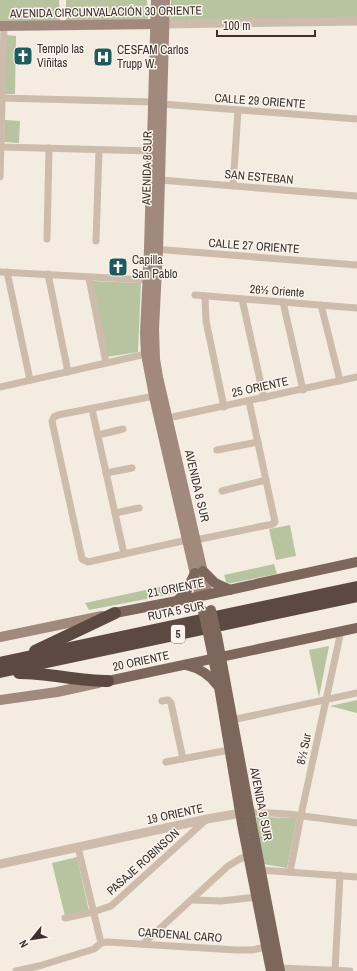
<svg xmlns="http://www.w3.org/2000/svg" width="357" height="971" viewBox="0 0 357 971" font-family="'Archivo Narrow',sans-serif">
<style>
.green{fill:#b8c4a0}
.lines{fill:none;stroke-linecap:round;stroke-linejoin:round}
.minor{stroke:#cdbbac;stroke-width:7}
.tertiary{stroke:#cdbbac;stroke-width:9}
.secondary{stroke:#a18a7d;stroke-width:10}
.primary{stroke:#7d675c;stroke-width:10}
.motorway{stroke:#5c4a42;stroke-width:12}
.primary-bridge{stroke:#7d675c;stroke-width:10}
.labels{text-anchor:middle;stroke-width:3;stroke-linejoin:round;paint-order:stroke}
.shield{fill:#fbf5ee;stroke:#756b66;stroke-width:1}
.shield-label{font-size:11px;font-weight:bold;fill:#3b302b}
.street-label{font-size:12px;fill:#3b302b;stroke:#fbf5ee}
.poi-label{font-size:12px;fill:#3b302b;stroke:#fbf5ee;text-anchor:start}
</style>
<rect width="100%" height="100%" fill="#f4ebe1"/>
<g class="green">
<polygon points="0,0 59,0 60,21 0,23"/>
<polygon points="66,0 147,0 148,20 66,21"/>
<polygon points="171,0 357,0 357,18 170,21"/>
<polygon points="6,35 16,36 15,94 3,94"/>
<polygon points="5,120 20,121 19,143 4,142"/>
<polygon points="92,281 141,283 138,352 107,357"/>
<polygon points="290,525 296,556 276,560 269,529"/>
<polygon points="274,564 277,574 227,584 224,575"/>
<polygon points="183,582 178,593 89,610 85,603"/>
<polygon points="329,646 319,697 309,650"/>
<polygon points="357,700 357,713 330,706"/>
<polygon points="256,817 297,818 287,868 263,864"/>
<polygon points="77,857 89,911 65,916 52,863"/>
</g>
<g class="lines">
<g class="minor">
<polyline points="2,98 153,102"/>
<polyline points="162,104 357,119"/>
<polyline points="1,147 152,151"/>
<polyline points="0,177 4,26"/>
<polyline points="160,180 357,196"/>
<polyline points="233,186 238,110"/>
<polyline points="47,239 49,148"/>
<polyline points="96,241 99,150"/>
<polyline points="153,249 357,265"/>
<polyline points="0,272 147,280"/>
<polyline points="7,272 30,380"/>
<polyline points="48,274 68,372"/>
<polyline points="89,278 106,363"/>
<polyline points="195,295 357,308"/>
<polyline points="205,296 206,321 224,407"/>
<polyline points="242,299 264,398"/>
<polyline points="283,302 303,390"/>
<polyline points="321,305 340,381"/>
<polyline points="0,387 146,354"/>
<polyline points="154,396 58,415 54,417 52,421 82,559 88,562 187,540"/>
<polyline points="92,409 124,554"/>
<polyline points="168,418 357,377"/>
<polyline points="98,435 123,429"/>
<polyline points="217,450 258,442"/>
<polyline points="106,473 132,468"/>
<polyline points="222,491 266,480"/>
<polyline points="115,513 139,508"/>
<polyline points="196,540 273,524 275,522 249,401"/>
<polyline points="162,701 168,700 171,703 183,759"/>
<polyline points="232,720 357,693"/>
<polyline points="166,762 229,750"/>
<polyline points="249,812 288,814 357,823"/>
<polyline points="78,847 101,943"/>
<polyline points="260,870 357,877"/>
<polyline points="290,872 301,815 341,631"/>
<polyline points="193,900 221,901 257,897"/>
<polyline points="65,918 93,912 111,906 207,819"/>
<polyline points="143,944 228,866 238,860 248,855"/>
<polyline points="280,968 350,971"/>
<polyline points="16,971 39,966 94,949 101,943 107,942 236,950 252,950 266,947"/>
<polyline points="335,971 340,875"/>
</g>
<g class="tertiary">
<polyline points="164,24 357,21"/>
<polyline points="0,864 207,819 247,812"/>
</g>
<g class="secondary">
<polyline points="156,0 149,249 145,333 146,354 155,401 200,596"/>
<polyline points="165,0 158,250 154,329 155,359 158,377 208,594"/>
<polyline points="0,26 160,24"/>
<polyline points="0,637 102,616"/>
<polyline points="0,700 57,692 98,683"/>
</g>
<g class="primary">
<polyline points="203,571 215,583 230,590"/>
<polyline points="177,601 187,590 195,573"/>
<polyline points="115,613 192,598 357,562"/>
<polyline points="217,636 252,825 280,971"/>
<polyline points="209,638 219,687 242,824 271,971"/>
<path d="M186 665C199 668 210 675 218 686"/>
<polyline points="108,681 357,628"/>
</g>
<g class="motorway">
<polyline points="35,651 115,613"/>
<polyline points="0,663 357,587"/>
<polyline points="0,672 357,596"/>
<path d="M19 673C49 673 78 681 108 681"/>
</g>
<g class="primary-bridge">
<polyline points="211,610 217,636"/>
<polyline points="203,611 209,638"/>
</g>
</g>
<defs>
<g id="church-square" transform="scale(1)"><rect x="-9" y="-9" width="18" height="18" rx="4" fill="#1f5a5e" stroke="#fbf5ee"/><path d="M-1.2-6h2.4v3.5h3.3v2.4h-3.3V6h-2.4V-.1h-3.3v-2.4h3.3Z" fill="#fff"/></g>
<g id="hospital-square" transform="scale(1)"><rect x="-9" y="-9" width="18" height="18" rx="4" fill="#1f5a5e" stroke="#fbf5ee"/><path d="M-5-5h3v3.5h4V-5h3V5h-3V1.5h-4V5h-3Z" fill="#fff"/></g>
</defs>
<g fill-rule="evenodd">
<use href="#church-square" x="23" y="56"/>
<use href="#hospital-square" x="103" y="57"/>
<use href="#church-square" x="118" y="267"/>
</g>
<g class="labels">
<rect class="shield" x="171" y="625" width="14" height="18" rx="3"/>
<g class="shield-label">
<text x="178" y="638">5</text>
</g>
<g class="street-label">
<text transform="translate(106 12) rotate(-1)" y="4">AVENIDA CIRCUNVALACIÓN 30 ORIENTE</text>
<text transform="translate(260 101) rotate(4)" y="4">CALLE 29 ORIENTE</text>
<text transform="translate(147 168) rotate(-89)" y="4">AVENIDA 8 SUR</text>
<text transform="translate(259 177) rotate(5)" y="4">SAN ESTEBAN</text>
<text transform="translate(254 246) rotate(4)" y="4">CALLE 27 ORIENTE</text>
<text transform="translate(277 291) rotate(4)" y="4">26½ Oriente</text>
<text transform="translate(260 387) rotate(-12)" y="4">25 ORIENTE</text>
<text transform="translate(197 486) rotate(77)" y="4">AVENIDA 8 SUR</text>
<text transform="translate(176 588) rotate(-11)" y="4">21 ORIENTE</text>
<text transform="translate(176 611) rotate(-12)" y="4">RUTA 5 SUR</text>
<text transform="translate(141 661) rotate(-12)" y="4">20 ORIENTE</text>
<text transform="translate(304 749) rotate(-78)" y="4">8½ Sur</text>
<text transform="translate(261 804) rotate(79)" y="4">AVENIDA 8 SUR</text>
<text transform="translate(175 814) rotate(-12)" y="4">19 ORIENTE</text>
<text transform="translate(143 862) rotate(-42)" y="4">PASAJE ROBINSON</text>
<text transform="translate(180 935) rotate(4)" y="4">CARDENAL CARO</text>
</g>
<g class="poi-label">
<text x="37" y="53">Templo las<tspan x="37" dy="14">Viñitas</tspan></text>
<text x="117" y="54">CESFAM Carlos<tspan x="117" dy="14">Trupp W.</tspan></text>
<text x="132" y="264">Capilla<tspan x="132" dy="14">San Pablo</tspan></text>
</g>
</g>
<g transform="translate(32 939) rotate(240)" stroke="#fbf5ee" stroke-width="3" paint-order="stroke">
<path d="M0-3L7 15L0 10L-7 15Z" fill="#3b302b"/>
<text y="-6" font-size="11" font-weight="bold" text-anchor="middle" fill="#3b302b">N</text>
</g>
<path d="M217 30v6h98v-6" fill="none" stroke="#3b302b" stroke-width="2"/>
<text x="223" y="30" font-size="12" fill="#3b302b" stroke="#fbf5ee" stroke-width="3" paint-order="stroke">100 m</text>
</svg>
